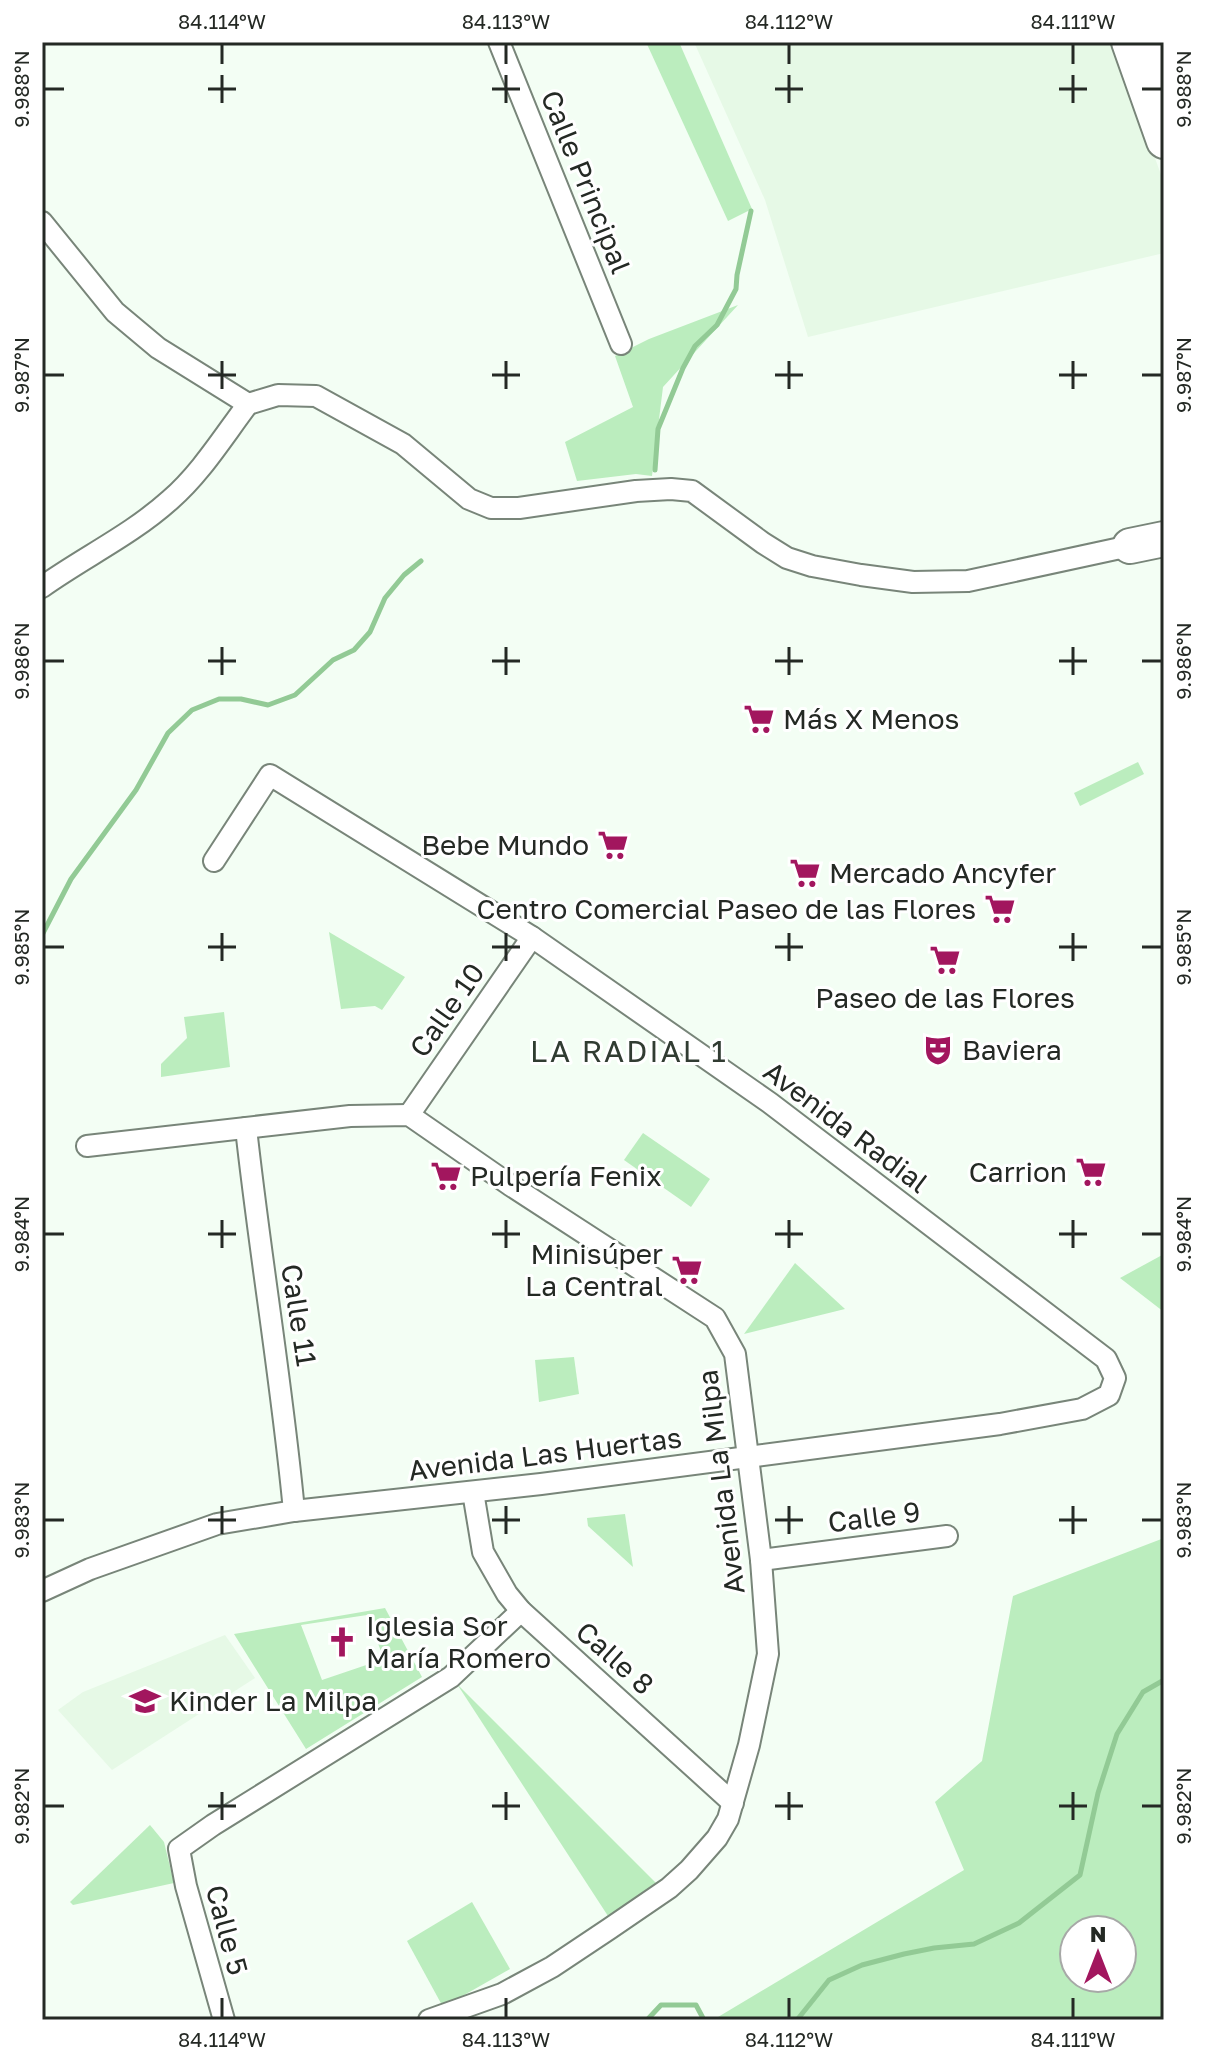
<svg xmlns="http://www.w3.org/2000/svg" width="1206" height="2062" viewBox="0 0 1206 2062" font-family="'Golos Text',sans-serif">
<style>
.built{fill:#e6f9e6}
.green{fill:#bbedbe;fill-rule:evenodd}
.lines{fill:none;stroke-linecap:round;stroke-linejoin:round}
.stream{stroke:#92ca95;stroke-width:5}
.street-casing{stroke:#788579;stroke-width:24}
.primary-casing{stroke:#788579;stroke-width:38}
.street{stroke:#fff;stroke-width:20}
.primary{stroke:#fff;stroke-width:34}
.ticks{fill:none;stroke:#242924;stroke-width:3}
.labels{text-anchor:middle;stroke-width:6;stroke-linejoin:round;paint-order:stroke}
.street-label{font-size:28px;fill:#242924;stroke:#fff}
.poi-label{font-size:28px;fill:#242924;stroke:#fff;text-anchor:start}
.neighbourhood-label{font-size:30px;letter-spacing:2px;fill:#313c32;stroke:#fff}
.neatline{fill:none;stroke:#242924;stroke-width:3}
.ticks-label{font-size:20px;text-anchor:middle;fill:#242924}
</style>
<rect width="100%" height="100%" fill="#f3fef4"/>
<g class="built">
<polygon points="694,42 1113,42 1164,183 1164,253 808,337 765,200"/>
<polygon points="225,1635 255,1678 112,1770 58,1710 83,1692"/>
</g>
<g class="green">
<polygon points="646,42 679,42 752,209 728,221"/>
<polygon points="738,305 663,387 652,476 636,474 577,481 565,442 633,407 615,356 649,339"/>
<polygon points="1138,762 1144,774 1080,806 1074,793"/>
<polygon points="329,932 405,977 382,1010 375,1006 341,1009"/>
<polygon points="224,1012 230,1067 161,1077 161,1064 187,1038 184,1017"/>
<polygon points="643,1133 710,1179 691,1207 624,1160"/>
<polygon points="1164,1254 1164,1312 1120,1278"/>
<polygon points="795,1263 845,1309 744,1334"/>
<polygon points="574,1357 579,1394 539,1402 535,1360"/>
<polygon points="625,1514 633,1567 588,1526 587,1518"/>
<path d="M1164 1538V2020H713L964 1870 935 1802 982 1761 1013 1596ZM1074 1930H1122V1978H1074Z"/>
<path d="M385 1608 422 1677 306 1749 234 1634ZM367 1615 384 1659 322 1680 301 1625Z"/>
<polygon points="457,1684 656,1883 608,1916"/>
<polygon points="150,1825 164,1842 174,1883 73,1905 70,1902"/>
<polygon points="472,1902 510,1969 443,2007 407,1941"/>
</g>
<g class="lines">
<g class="stream">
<polyline points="655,470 658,429 683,368 695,346 717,325 736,289 737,275 751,211"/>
<polyline points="42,935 71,879 136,790 168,733 192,710 219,699 241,699 268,705 295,695 333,660 354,650 370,632 385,598 404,575 421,561"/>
<polyline points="647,2020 661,2005 696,2005 704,2020"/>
<polyline points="797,2020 829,1980 862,1965 904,1954 934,1948 974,1944 1019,1923 1080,1875 1098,1793 1117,1734 1143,1692 1164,1680"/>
</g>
<g class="street-casing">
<g id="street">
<polyline points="499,42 621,344"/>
<polyline points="42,222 115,312 158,348 248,404"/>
<polyline points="248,404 278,395 316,396 403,444 469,499 491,508 519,508 636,491 671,489 692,491 763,543 787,558 812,566 861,575 913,582 968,581 1139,544"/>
<path d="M42 587C84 557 131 535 170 500 201 473 223 437 248 404"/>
<polyline points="409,1115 532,937"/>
<path d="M246 1128C260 1256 282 1383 294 1511"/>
<polyline points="87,1146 350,1116 409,1115 510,1185 715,1318 735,1354 761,1560 768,1654 749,1745 728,1819 717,1838 689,1870 669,1888 609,1929 552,1967 502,1994 429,2020"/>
<polyline points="473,1492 483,1552 507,1594 521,1611 733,1803"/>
<polyline points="761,1560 947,1536"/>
<polyline points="42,1591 90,1569 217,1524 294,1511 541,1484 1000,1424 1082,1409 1109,1395 1115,1378 1106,1359 770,1103 532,937 270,775 214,861"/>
<polyline points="224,2020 186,1886 179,1849 213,1825 451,1677 521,1611"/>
</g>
</g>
<g class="primary-casing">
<g id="primary">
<polyline points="1129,42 1164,141"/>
<polyline points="1157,42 1164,65"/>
<polyline points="1130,546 1164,539"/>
</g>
</g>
<use href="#street" class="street"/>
<use href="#primary" class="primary"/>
</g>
<path class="ticks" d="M222 44V64M506 44V64M789 44V64M1073 44V64M222 75V103M506 75V103M789 75V103M1073 75V103M44 89H64M208 89H236M492 89H520M775 89H803M1059 89H1087M1142 89H1162M222 361V389M506 361V389M789 361V389M1073 361V389M44 375H64M208 375H236M492 375H520M775 375H803M1059 375H1087M1142 375H1162M222 647V675M506 647V675M789 647V675M1073 647V675M44 661H64M208 661H236M492 661H520M775 661H803M1059 661H1087M1142 661H1162M222 933V961M506 933V961M789 933V961M1073 933V961M44 947H64M208 947H236M492 947H520M775 947H803M1059 947H1087M1142 947H1162M222 1220V1248M506 1220V1248M789 1220V1248M1073 1220V1248M44 1234H64M208 1234H236M492 1234H520M775 1234H803M1059 1234H1087M1142 1234H1162M222 1506V1534M506 1506V1534M789 1506V1534M1073 1506V1534M44 1520H64M208 1520H236M492 1520H520M775 1520H803M1059 1520H1087M1142 1520H1162M222 1792V1820M506 1792V1820M789 1792V1820M1073 1792V1820M44 1806H64M208 1806H236M492 1806H520M775 1806H803M1059 1806H1087M1142 1806H1162M222 1998V2018M506 1998V2018M789 1998V2018M1073 1998V2018"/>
<defs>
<g id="supermarket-bare" transform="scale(2.4)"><path d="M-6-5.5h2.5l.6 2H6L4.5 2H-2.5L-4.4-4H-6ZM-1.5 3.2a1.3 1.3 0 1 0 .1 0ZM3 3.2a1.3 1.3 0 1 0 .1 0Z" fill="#a2165e" stroke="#fff" stroke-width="2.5" paint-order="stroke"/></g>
<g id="theatre-bare" transform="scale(2.4)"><path d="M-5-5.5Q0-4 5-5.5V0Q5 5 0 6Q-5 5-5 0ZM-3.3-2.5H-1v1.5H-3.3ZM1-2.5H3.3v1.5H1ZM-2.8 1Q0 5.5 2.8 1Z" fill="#a2165e" stroke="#fff" stroke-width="2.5" paint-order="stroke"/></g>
<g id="church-bare" transform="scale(2.4)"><path d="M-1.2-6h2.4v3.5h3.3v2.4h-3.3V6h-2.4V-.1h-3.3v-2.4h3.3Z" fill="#a2165e" stroke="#fff" stroke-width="2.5" paint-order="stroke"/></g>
<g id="school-bare" transform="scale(2.4)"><path d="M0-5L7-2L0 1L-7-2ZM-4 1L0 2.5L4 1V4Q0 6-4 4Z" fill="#a2165e" stroke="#fff" stroke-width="2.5" paint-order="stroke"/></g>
</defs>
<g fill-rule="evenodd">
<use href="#supermarket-bare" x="759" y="719"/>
<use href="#supermarket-bare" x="613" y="845"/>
<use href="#supermarket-bare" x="805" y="873"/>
<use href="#supermarket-bare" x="1000" y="909"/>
<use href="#supermarket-bare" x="945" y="960"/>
<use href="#theatre-bare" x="938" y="1050"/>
<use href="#supermarket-bare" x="1091" y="1172"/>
<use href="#supermarket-bare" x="446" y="1176"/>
<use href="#supermarket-bare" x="687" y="1270"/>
<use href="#church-bare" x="342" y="1642"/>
<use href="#school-bare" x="145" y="1701"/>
</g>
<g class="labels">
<g class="street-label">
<text transform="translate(586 182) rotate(68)" y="10">Calle Principal</text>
<text transform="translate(447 1010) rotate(-55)" y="10">Calle 10</text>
<text transform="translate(846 1127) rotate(37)" y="10">Avenida Radial</text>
<text transform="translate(299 1315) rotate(81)" y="10">Calle 11</text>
<text transform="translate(545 1454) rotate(-7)" y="10">Avenida Las Huertas</text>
<text transform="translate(721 1482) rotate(-97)" y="10">Avenida La Milpa</text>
<text transform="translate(874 1517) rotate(-7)" y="10">Calle 9</text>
<text transform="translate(615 1658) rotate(42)" y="10">Calle 8</text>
<text transform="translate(227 1930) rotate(75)" y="10">Calle 5</text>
</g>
<g class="poi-label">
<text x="783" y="729">Más X Menos</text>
<text x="589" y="855" text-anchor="end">Bebe Mundo</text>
<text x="829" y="883">Mercado Ancyfer</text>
<text x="976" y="919" text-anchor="end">Centro Comercial Paseo de las Flores</text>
<text x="945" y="1008" text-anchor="middle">Paseo de las Flores</text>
<text x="962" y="1060">Baviera</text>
<text x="1067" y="1182" text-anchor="end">Carrion</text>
<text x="470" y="1186">Pulpería Fenix</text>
<text x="663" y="1264" text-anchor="end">Minisúper<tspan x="663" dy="32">La Central</tspan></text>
<text x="366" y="1636">Iglesia Sor<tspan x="366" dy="32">María Romero</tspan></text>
<text x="169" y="1711">Kinder La Milpa</text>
</g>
<g class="neighbourhood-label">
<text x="629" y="1062">LA RADIAL 1</text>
</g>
</g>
<rect width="1206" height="2062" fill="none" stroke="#ffffff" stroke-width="88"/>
<g transform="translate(1098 1954)"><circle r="38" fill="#ffffff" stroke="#a7a9a7" stroke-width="2"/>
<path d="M0-6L14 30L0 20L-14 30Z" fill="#a2165e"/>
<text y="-12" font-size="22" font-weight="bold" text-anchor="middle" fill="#242924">N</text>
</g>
<rect x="44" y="44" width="1118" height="1974" class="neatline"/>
<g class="ticks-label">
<text x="222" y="29">84.114°W</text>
<text x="506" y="29">84.113°W</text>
<text x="789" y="29">84.112°W</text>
<text x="1073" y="29">84.111°W</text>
<text transform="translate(22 89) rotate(-90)" y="7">9.988°N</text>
<text transform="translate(1184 89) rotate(-90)" y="7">9.988°N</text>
<text transform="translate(22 375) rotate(-90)" y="7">9.987°N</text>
<text transform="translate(1184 375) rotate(-90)" y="7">9.987°N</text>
<text transform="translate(22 661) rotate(-90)" y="7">9.986°N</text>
<text transform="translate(1184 661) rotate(-90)" y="7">9.986°N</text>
<text transform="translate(22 947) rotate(-90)" y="7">9.985°N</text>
<text transform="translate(1184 947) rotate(-90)" y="7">9.985°N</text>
<text transform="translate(22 1234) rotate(-90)" y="7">9.984°N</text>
<text transform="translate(1184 1234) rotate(-90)" y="7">9.984°N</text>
<text transform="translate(22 1520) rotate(-90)" y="7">9.983°N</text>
<text transform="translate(1184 1520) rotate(-90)" y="7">9.983°N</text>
<text transform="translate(22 1806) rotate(-90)" y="7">9.982°N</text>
<text transform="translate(1184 1806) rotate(-90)" y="7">9.982°N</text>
<text x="222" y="2047">84.114°W</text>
<text x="506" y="2047">84.113°W</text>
<text x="789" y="2047">84.112°W</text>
<text x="1073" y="2047">84.111°W</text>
</g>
</svg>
